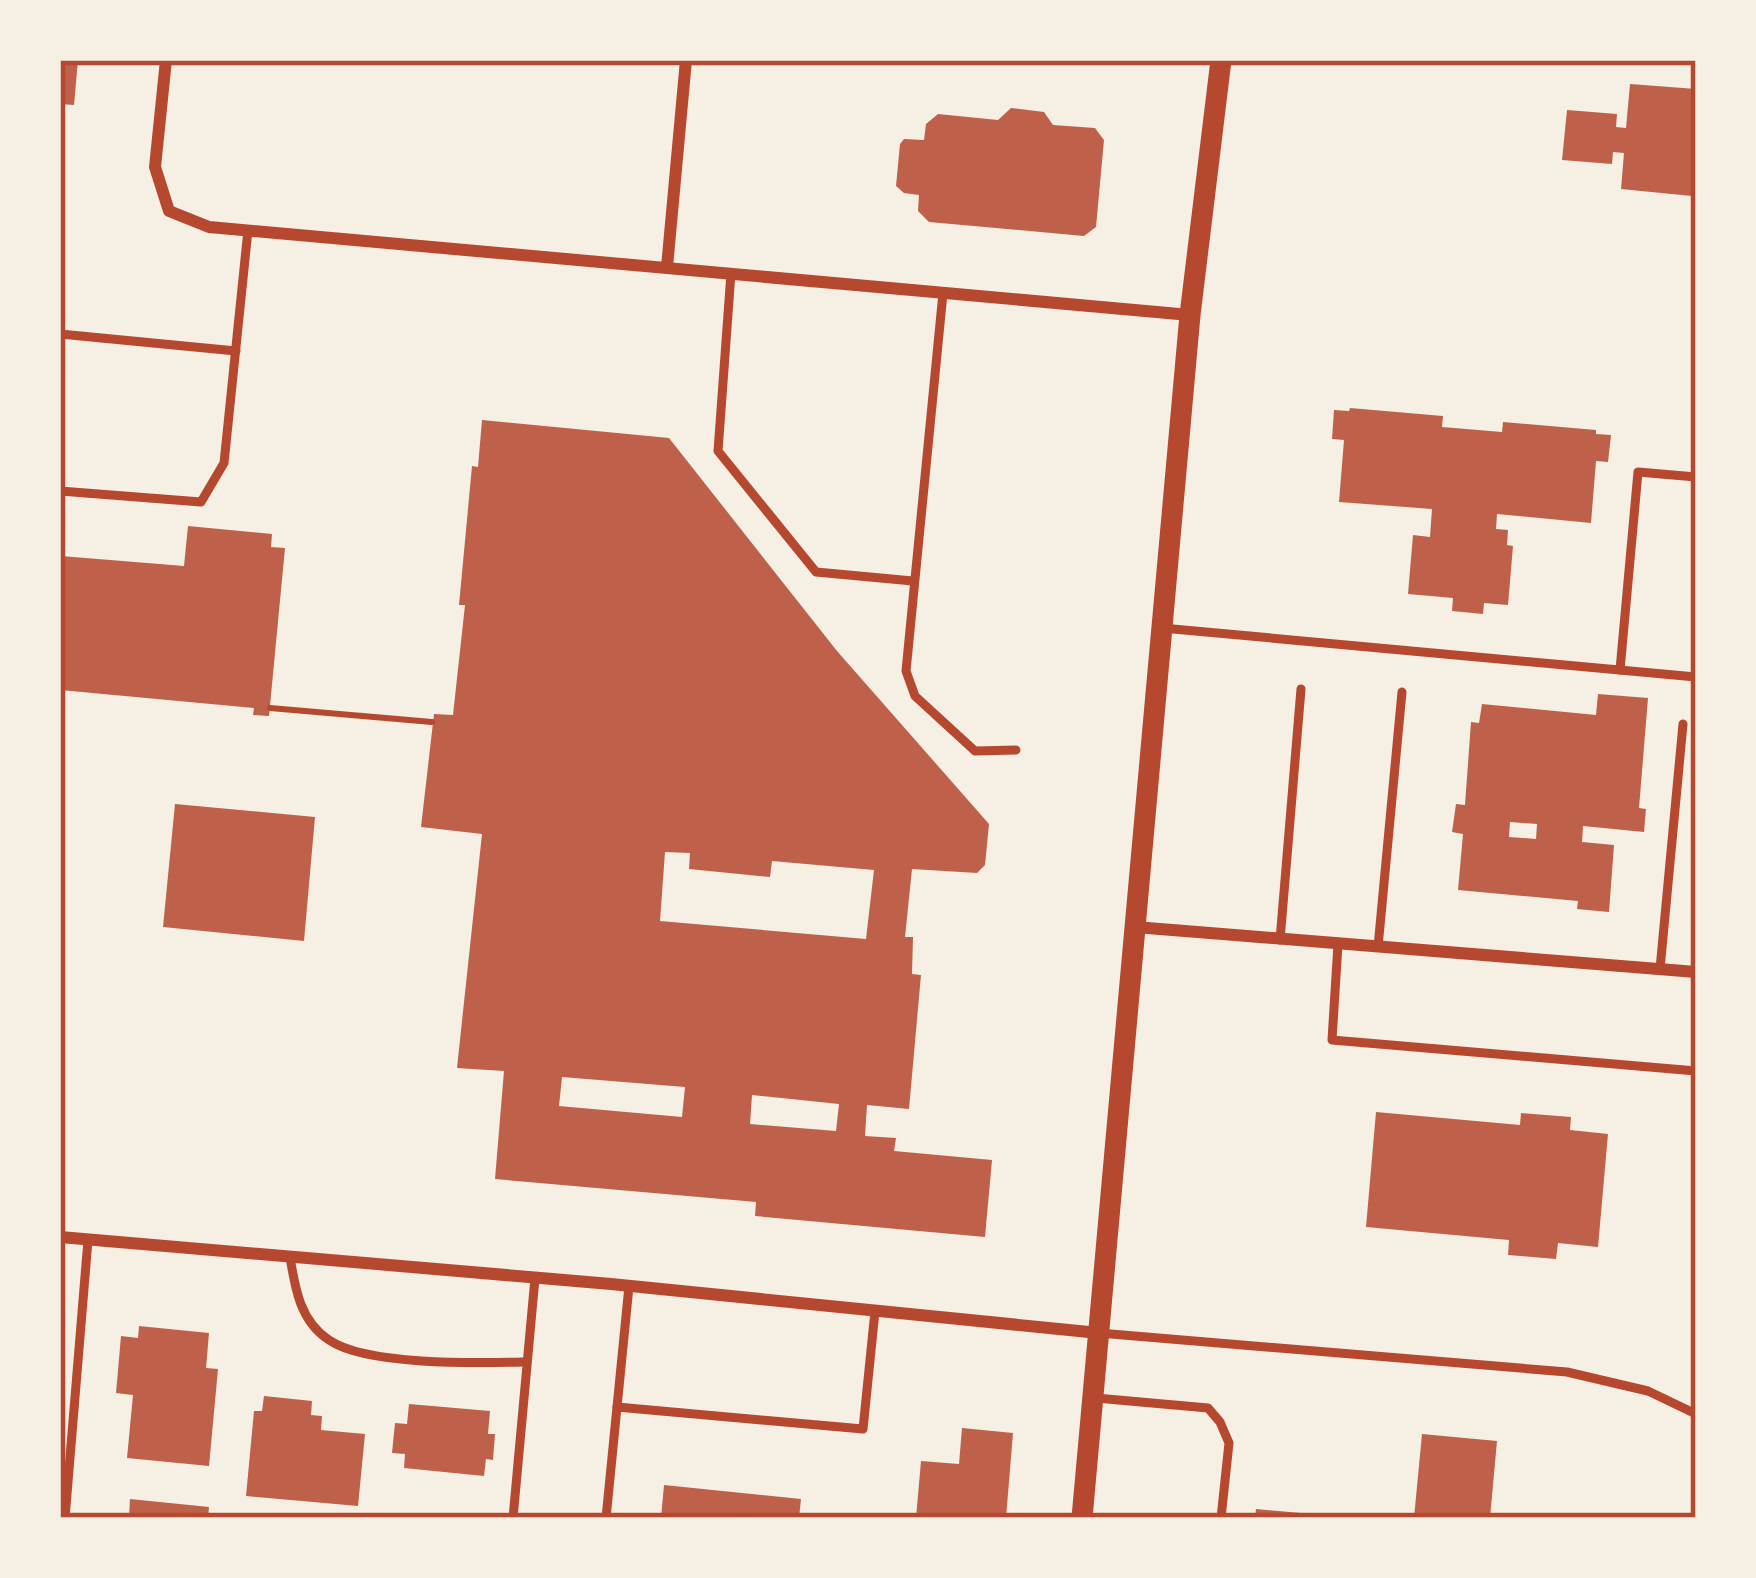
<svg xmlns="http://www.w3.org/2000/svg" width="1756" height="1578" viewBox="0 0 1756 1578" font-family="Cabin,sans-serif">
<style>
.building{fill:#bf614a;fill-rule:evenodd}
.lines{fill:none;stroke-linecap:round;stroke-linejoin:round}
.path{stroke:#b5482f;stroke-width:6}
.service{stroke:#b5482f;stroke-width:9}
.minor{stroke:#b5482f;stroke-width:12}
.tertiary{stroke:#b5482f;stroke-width:21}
.neatline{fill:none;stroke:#b5482f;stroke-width:4.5}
</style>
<rect width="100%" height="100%" fill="#f6efe4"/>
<g class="building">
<polygon points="60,60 78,60 74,105 60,104"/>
<polygon points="1630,84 1696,89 1696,202 1692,196 1621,189 1624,153 1613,152 1612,164 1562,160 1567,110 1617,114 1616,127 1626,128"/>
<polygon points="1011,108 1044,112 1053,125 1095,128 1104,140 1096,227 1084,236 929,222 918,211 919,195 904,193 896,186 900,144 904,139 924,140 926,124 938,114 998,120"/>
<polygon points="1350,408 1443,416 1442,427 1502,432 1503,422 1596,430 1596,434 1611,435 1608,462 1596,461 1591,523 1497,514 1496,529 1508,530 1507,545 1513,546 1508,605 1484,603 1483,614 1452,611 1453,598 1408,594 1413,535 1430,537 1432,509 1339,502 1344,440 1332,439 1334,410 1349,411"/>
<path d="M482 420 669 438 837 651 989 824 985 865 977 873 912 869 905 937H913L912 974 921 975 909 1109 867 1105 865 1136 896 1138 894 1151 992 1160 985 1237 755 1216 756 1202 495 1179 504 1071 457 1068 482 834 421 827 434 714 453 715 465 605H459L472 466 478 467ZM665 852 690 853 689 869 770 877 772 861 874 870 866 939 660 921ZM562 1077 685 1087 682 1117 559 1106ZM752 1095 839 1104 836 1131 750 1124Z"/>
<polygon points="188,526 272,534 271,547 285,548 269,716 253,715 254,708 60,690 61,556 184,566"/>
<path d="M1598 694 1648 698 1639 808 1646 809 1644 832 1583 826 1582 842 1614 845 1609 912 1577 909 1578 901 1458 890 1463 834 1452 832 1456 804 1465 805 1471 722 1479 723 1482 704 1596 715ZM1510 822 1537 824 1536 839 1509 837Z"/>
<polygon points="175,804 315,817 304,941 163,927"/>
<polygon points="1376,1112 1520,1125 1521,1113 1571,1117 1570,1130 1608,1134 1598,1247 1558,1243 1556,1259 1508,1255 1509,1240 1366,1227"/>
<polygon points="139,1326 209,1333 206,1368 218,1369 209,1466 127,1458 133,1395 116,1393 121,1336 138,1338"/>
<polygon points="264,1396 312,1401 311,1415 322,1416 321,1430 365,1434 358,1506 246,1496 254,1411 262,1411"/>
<polygon points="409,1404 490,1411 488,1434 495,1434 493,1460 486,1459 484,1476 404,1468 405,1454 392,1453 395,1423 407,1424"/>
<polygon points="962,1428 1013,1433 1006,1518 916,1518 921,1461 959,1464"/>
<polygon points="1422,1434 1497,1441 1490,1518 1414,1518"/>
<polygon points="664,1485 801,1499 799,1518 661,1518"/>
<polygon points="130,1499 209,1507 208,1518 129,1518"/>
<polygon points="1256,1509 1324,1515 1324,1518 1255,1518"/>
</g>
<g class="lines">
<polyline class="path" points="270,708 432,722"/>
<g class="service">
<polyline points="731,273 718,451 816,572 913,581"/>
<polyline points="943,293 906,671 915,696 975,751 1016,750"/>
<polyline points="60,334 236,351"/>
<polyline points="60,491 201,502 224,463 248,230"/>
<polyline points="1162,628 1696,677"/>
<polyline points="1620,670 1638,472 1696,477"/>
<polyline points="1280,940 1301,689"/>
<polyline points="1338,944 1332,1040 1696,1071"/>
<polyline points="1378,947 1402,692"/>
<polyline points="1660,969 1683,724"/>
<path d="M290 1257C295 1288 300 1321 329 1340 367 1366 479 1363 526 1362"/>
<polyline points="1099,1333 1567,1372 1648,1391 1696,1414"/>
<polyline points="1096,1398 1208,1408 1220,1422 1229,1443 1221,1518"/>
<polyline points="617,1407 863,1429 875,1311"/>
<polyline points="65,1518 88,1240"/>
<polyline points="513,1518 535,1278"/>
<polyline points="606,1518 629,1286"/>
</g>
<g class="minor">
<polyline points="166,60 155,167 169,211 209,227 1190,315"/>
<polyline points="667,267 686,60"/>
<polyline points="1135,927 1696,972"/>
<polyline points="60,1237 611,1284 1099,1333"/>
</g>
<polyline class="tertiary" points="1082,1518 1190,315 1221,60"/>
</g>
<rect width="1756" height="1578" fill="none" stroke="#f6efe4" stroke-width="126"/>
<rect x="63" y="63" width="1630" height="1452" class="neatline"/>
</svg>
